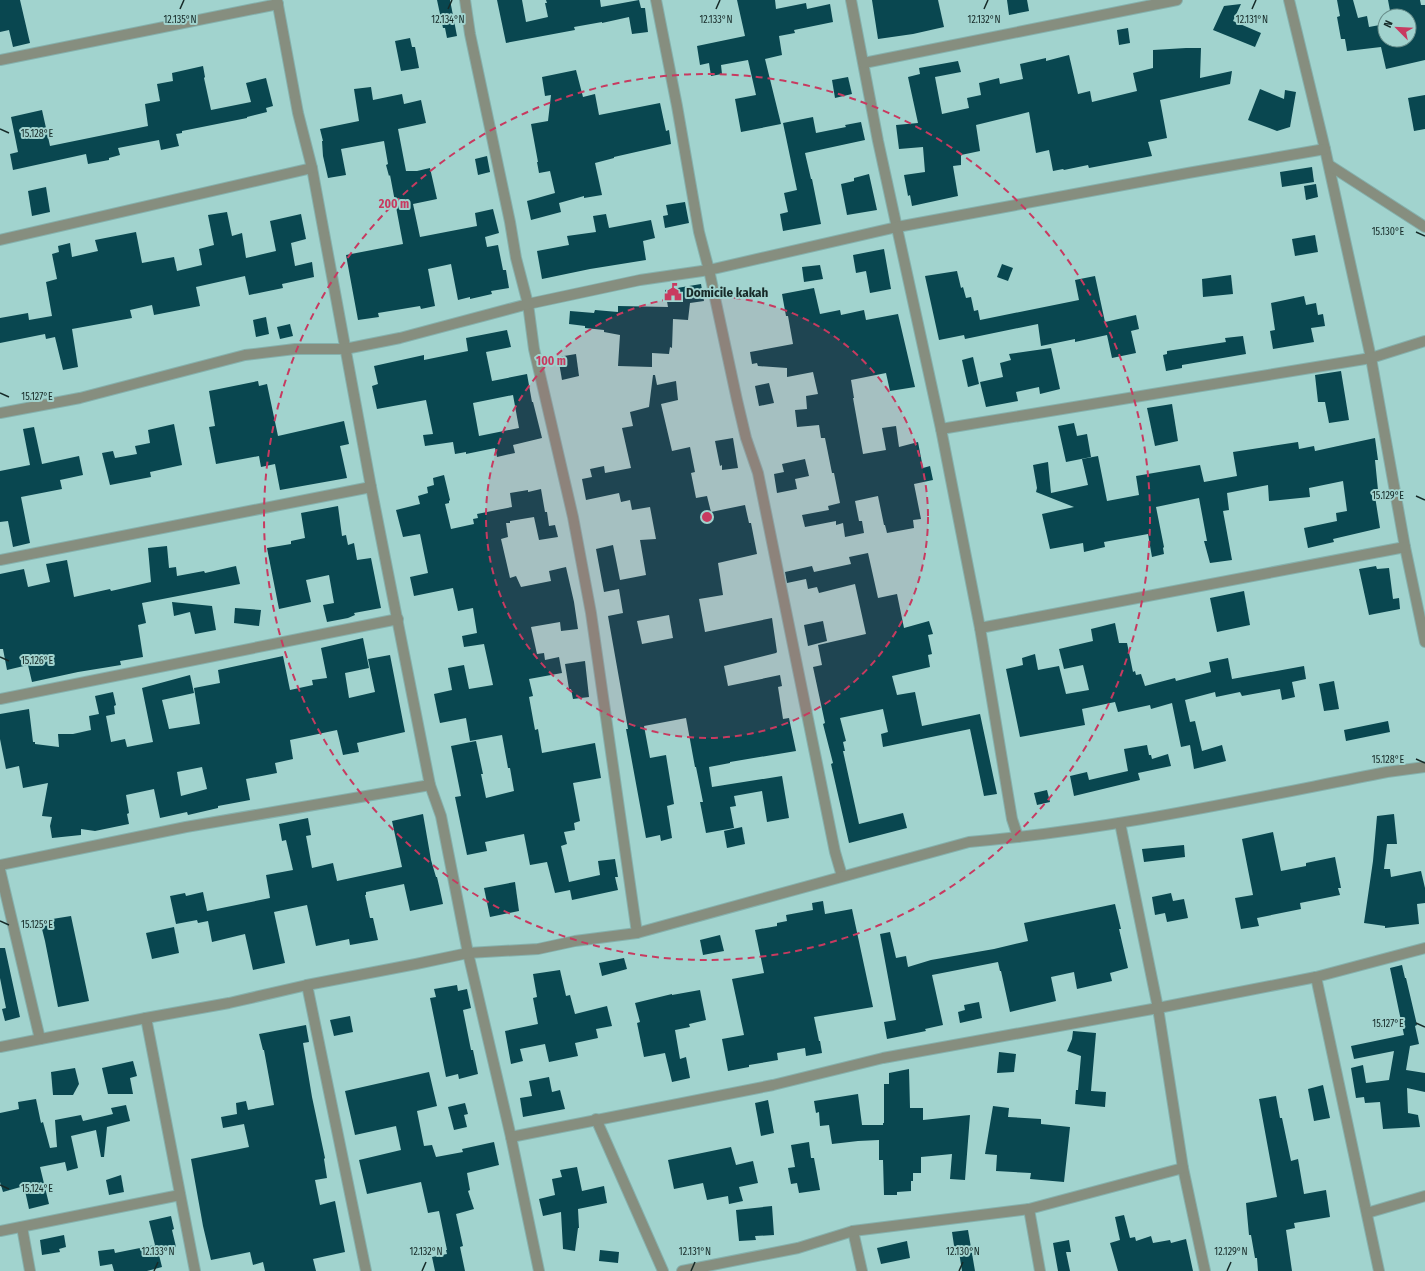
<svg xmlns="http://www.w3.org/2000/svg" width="1425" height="1271" viewBox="0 0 1425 1271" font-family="'Fira Sans Condensed',sans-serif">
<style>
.building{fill:#094750;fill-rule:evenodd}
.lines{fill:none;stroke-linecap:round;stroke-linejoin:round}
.minor-casing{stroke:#85b1ad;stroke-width:12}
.minor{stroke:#868e7f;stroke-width:10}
.ticks{fill:none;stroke:#162a28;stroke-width:1.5}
.ring{fill:none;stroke:#c83a60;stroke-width:2;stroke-dasharray:7 5}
.labels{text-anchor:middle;stroke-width:4;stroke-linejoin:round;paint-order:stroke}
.poi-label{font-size:13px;font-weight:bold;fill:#162a28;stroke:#a1d3ce;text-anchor:start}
.ticks-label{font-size:10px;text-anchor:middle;fill:#162a28;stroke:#a1d3ce;stroke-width:4;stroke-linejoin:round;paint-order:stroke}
.centre{fill:#c83a60;stroke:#a1d3ce;stroke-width:2}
.ring-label{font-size:12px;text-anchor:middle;font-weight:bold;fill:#c83a60;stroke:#a1d3ce;stroke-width:4;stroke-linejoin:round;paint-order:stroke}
</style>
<rect width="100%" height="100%" fill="#a1d3ce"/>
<g class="building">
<polygon points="0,0 20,0 30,43 13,47 9,30 0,32"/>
<polygon points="437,0 450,0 457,36 447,38 445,28 443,28"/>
<polygon points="497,0 522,0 526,22 548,17 545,3 547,3 546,0 600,0 601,7 639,0 641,8 645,8 648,32 632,34 629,17 602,23 602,22 574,27 575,30 506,43"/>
<polygon points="737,0 775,0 776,9 806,3 807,9 830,4 833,22 794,30 795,33 779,36 782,55 765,59 781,124 741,132 735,99 756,95 748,60 721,65 722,74 711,76 709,63 700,65 697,46 745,36"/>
<polygon points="872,0 938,0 944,27 913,34 878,39"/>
<polygon points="1007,0 1027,0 1029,11 1009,15"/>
<polygon points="1337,0 1353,0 1358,18 1367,16 1369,27 1385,24 1385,40 1409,40 1409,16 1391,16 1388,0 1420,0 1421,5 1425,5 1425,60 1386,69 1381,47 1347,51 1345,39 1341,39 1337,17 1340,16"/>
<polygon points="1241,4 1233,21 1261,33 1255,47 1213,30 1224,6"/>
<polygon points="1128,28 1130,43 1119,45 1117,30"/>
<polygon points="410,38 412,47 415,47 419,68 401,71 395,41"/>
<polygon points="1186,48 1201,48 1200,78 1232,71 1230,84 1160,100 1167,138 1148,142 1152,156 1089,168 1088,165 1064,170 1063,169 1053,171 1049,150 1036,153 1029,112 976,125 980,151 961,155 961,165 953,166 958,196 912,206 910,195 908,196 904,175 925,172 923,147 899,149 896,125 918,123 908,77 920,74 919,68 958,61 961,72 935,77 942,114 969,108 967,98 981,95 979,83 999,78 1000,84 1023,79 1020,64 1046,58 1046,61 1069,55 1078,94 1090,91 1092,102 1137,91 1133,73 1153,68 1153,50"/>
<polygon points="203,66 205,77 204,78 211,110 251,102 246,83 266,78 273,106 266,108 267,112 247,117 247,118 182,131 182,133 176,134 179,146 161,150 159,140 118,148 120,155 109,158 109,160 88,164 86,154 13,170 10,154 18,152 11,117 42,110 50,146 148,126 145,104 160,101 157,84 173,81 172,73"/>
<polygon points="576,70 583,97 595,94 599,115 660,103 666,131 669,130 671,144 614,157 614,158 595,163 602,195 584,198 584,196 559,203 561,212 531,220 527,201 555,193 550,171 539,173 537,162 538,162 531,124 548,121 551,95 545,96 542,77"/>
<polygon points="848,77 852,94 835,98 832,80"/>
<polygon points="371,87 373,100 402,94 404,104 421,100 426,123 398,129 406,171 417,171 430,168 437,199 413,204 420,237 477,226 475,213 493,209 499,233 485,237 487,247 498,245 503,270 506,270 509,288 491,291 492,294 470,299 470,297 458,300 451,264 428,269 435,306 421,309 420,306 378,313 379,317 358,320 346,255 403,244 390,175 389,176 386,165 388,164 384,141 341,149 346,175 328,178 323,156 322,141 323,141 320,129 359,121 354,89"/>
<polygon points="1260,89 1284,99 1285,90 1296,92 1290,127 1277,131 1248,120"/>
<polygon points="1425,95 1425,129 1414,131 1408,98"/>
<polygon points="813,117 816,133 846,127 845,125 861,122 865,140 805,153 811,179 812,179 821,224 783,231 780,214 788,212 784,193 797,190 783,123"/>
<polygon points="487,156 490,172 478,175 475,159"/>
<polygon points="1312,167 1314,182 1282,187 1280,172"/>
<polygon points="869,174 877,210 847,215 841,184 854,181 854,178"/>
<polygon points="1316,184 1318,197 1306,200 1304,186"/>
<polygon points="46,187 50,212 32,216 28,191"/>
<polygon points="685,202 689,223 665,228 663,216 668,215 666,205"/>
<polygon points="227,212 232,236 242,233 246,258 276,251 270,221 301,214 306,239 291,243 295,266 312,262 314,277 282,284 283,288 249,295 245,276 196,287 200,306 154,315 152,305 130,310 132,318 72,329 78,367 63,370 55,337 46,339 45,334 0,343 0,318 28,313 29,320 52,316 46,282 57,279 52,254 59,252 58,246 70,243 72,257 98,251 95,240 136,232 142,263 174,257 177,271 202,265 199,249 214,245 208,215"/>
<polygon points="606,214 609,228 651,220 655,238 643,241 646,260 590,269 542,279 537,251 569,245 567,236 596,232 593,216"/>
<polygon points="1315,235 1318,252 1295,256 1292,239"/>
<polygon points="884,249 891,289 870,293 866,271 856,273 853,255"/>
<polygon points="1002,264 1013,268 1008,281 997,277"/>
<polygon points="820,265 823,279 804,282 802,267"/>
<polygon points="957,271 961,288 963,287 966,298 971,297 974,311 978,310 980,320 1079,300 1075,280 1095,276 1105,322 1136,315 1139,329 1131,331 1136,353 1112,358 1107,335 1075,342 1075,339 1041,346 1038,324 965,339 964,335 939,340 925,276"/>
<polygon points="1231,275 1233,294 1203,297 1202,279"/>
<polygon points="701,284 704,301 690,303 688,320 673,319 672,348 670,347 669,354 652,353 652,367 618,366 620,335 604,332 604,330 585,328 585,326 569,324 570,311 594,313 595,310 618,312 618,306 668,307 665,290"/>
<polygon points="814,288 820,314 840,310 841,315 864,310 866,320 898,314 915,387 890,391 886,373 851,380 854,398 853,398 863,454 886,450 882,428 896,426 899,447 918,442 923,468 930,466 933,480 914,484 921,519 913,520 914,528 887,533 885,525 884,525 878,496 855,501 859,521 862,521 864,533 845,537 843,523 836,525 836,521 805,527 802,515 829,510 828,506 840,503 834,473 832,473 825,438 821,438 819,425 797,427 795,410 807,409 806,396 818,394 813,372 787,377 787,368 758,366 757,363 752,364 750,352 793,344 788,316 786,316 782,294"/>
<polygon points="1304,296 1306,305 1316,303 1318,315 1323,314 1325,326 1311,328 1314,342 1273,349 1270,331 1275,330 1271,303"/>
<polygon points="266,317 269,334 256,337 253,320"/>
<polygon points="290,324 293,336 280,339 277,327"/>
<path d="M507 330 511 347 486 352 492 381 527 374 532 402H533L542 438 513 445 515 453 497 457 495 448 466 454V452L455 454 453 442 425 446 423 435 433 434 426 400 377 409 372 386 378 384 374 366 424 355V360L468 351 466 338ZM513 395 519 428 479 436 473 403Z"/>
<polygon points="1243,336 1246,354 1182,365 1182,368 1166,371 1163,355 1167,354 1167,351 1226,342 1225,338"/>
<polygon points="1051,348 1060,389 1040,394 1039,387 1016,392 1018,401 986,407 980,382 1003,377 1000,363 1011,360 1009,354"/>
<polygon points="576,354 579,376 562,380 558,357"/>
<polygon points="973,357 979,384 968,387 962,360"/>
<polygon points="1341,371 1349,420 1329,423 1325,402 1318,402 1315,375"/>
<path d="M653 375H655L657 385 676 381 678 400 661 404 672 451 690 447 695 472 691 473 696 498 707 496 711 512 745 505 749 523H751L757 554 718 563 723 595 699 599 705 632 772 618 777 652 776 653 724 666 728 686 780 675 782 686 778 687 783 719 789 718 796 751 730 762V763L709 767 712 787 782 776 789 818 767 822 762 791 734 796 736 806 730 807 734 828 706 833 700 802H703L696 767H695L686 718 644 726 650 758 666 755 674 804 667 806 672 838 661 841 660 835 646 838 626 729H628L608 616 623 613 619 589 604 592 596 549 613 545 620 580 646 575 640 540 656 539 650 507 632 510 630 500 621 502 619 493 586 500 582 479 592 477 590 469 604 466 605 473 631 468 622 428 633 426 630 412 649 407ZM669 615 673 638 642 644 637 621Z"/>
<polygon points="258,381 259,386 267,384 278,436 344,421 349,444 340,446 347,478 280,490 275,464 261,467 259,456 216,464 209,427 215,426 209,391"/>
<polygon points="769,383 774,403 759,406 755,386"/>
<polygon points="1172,404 1178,441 1155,446 1147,408"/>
<polygon points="1074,423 1077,436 1087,434 1091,457 1066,462 1058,426"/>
<polygon points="174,424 182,465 150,472 151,477 110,485 102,453 113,451 115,458 137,454 135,446 150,443 148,430"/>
<polygon points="34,427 42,464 79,456 83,475 60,480 62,489 21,497 30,543 13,547 8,521 0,522 0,471 30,465 23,429"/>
<polygon points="733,438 738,468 722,470 722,465 720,466 715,441"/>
<polygon points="1375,438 1378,460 1375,460 1378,490 1374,490 1380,528 1333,539 1334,542 1308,548 1304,528 1337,521 1336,513 1347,511 1343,481 1309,488 1310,497 1269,501 1268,485 1227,493 1229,510 1223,511 1232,560 1210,563 1204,541 1207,541 1199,498 1156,507 1164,547 1163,548 1164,554 1152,557 1148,534 1104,542 1105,547 1084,552 1083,543 1050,549 1042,514 1074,507 1036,492 1037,488 1033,465 1048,462 1051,493 1088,485 1082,459 1098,456 1107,501 1139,495 1136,476 1200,465 1204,482 1237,476 1233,452 1298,442 1299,449 1314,446 1315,451"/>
<polygon points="805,459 809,476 795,479 797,489 777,493 774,474 784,472 782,464"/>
<polygon points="444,475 450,500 449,501 449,503 445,504 451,529 474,524 473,519 478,518 477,514 512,507 510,493 528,490 528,492 541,489 545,512 547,512 549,526 555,525 558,537 539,540 534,517 510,521 510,523 506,523 508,537 501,539 510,578 516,576 521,587 551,581 549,571 566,567 574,602 578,629 561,631 560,622 531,627 537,654 544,653 545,660 559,657 562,673 529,679 533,696 529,697 535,730 538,729 542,753 595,743 601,778 573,783 580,821 574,823 575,830 564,832 567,844 561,846 569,882 600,875 598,861 615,859 618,877 615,877 618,890 572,900 570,890 555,893 547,862 530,865 524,834 485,842 487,851 467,855 455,797 461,796 451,746 476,741 483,774 481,774 486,798 514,791 510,768 508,768 502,735 470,741 466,718 440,723 438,714 434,694 452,690 448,668 464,665 469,689 493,685 484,644 464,647 462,636 477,633 473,608 458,611 453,588 414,596 410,577 428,573 420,534 403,537 396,510 420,504 418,496 428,493 427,487 434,485 433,478"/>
<polygon points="338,506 342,536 346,535 348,545 354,543 357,560 371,558 381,608 354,613 355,615 348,618 327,622 323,605 334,603 329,575 306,580 311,602 279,609 267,548 291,544 291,541 305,538 301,513"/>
<polygon points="167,546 169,568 176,567 177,576 204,571 205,573 236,566 240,584 142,603 146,623 138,625 143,657 120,661 121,665 78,672 32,682 28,665 7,670 3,649 0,649 0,574 24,569 28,587 50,582 46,564 67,560 74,597 110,589 111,591 151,582 148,548"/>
<polygon points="868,553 878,598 897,594 904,628 929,621 933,634 928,635 932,654 928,655 930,667 892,676 897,695 915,692 922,726 980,714 997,794 984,796 970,729 883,747 881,734 888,732 883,709 840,718 846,741 843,742 845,751 843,751 859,824 903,813 907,828 849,843 831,764 833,763 823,724 825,723 813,667 822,665 818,645 866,634 855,584 819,593 817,587 808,589 806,579 787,583 785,572 812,566 814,572 851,564 849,557"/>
<polygon points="1376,566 1377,569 1389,568 1393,599 1399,598 1400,609 1369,615 1359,569"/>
<polygon points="1244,591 1250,625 1217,632 1210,598"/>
<polygon points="172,602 212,606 216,630 195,634 190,612 174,616"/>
<polygon points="235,608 261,610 259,626 234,623"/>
<polygon points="823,621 827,641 808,646 804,625"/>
<polygon points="1115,623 1119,643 1127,643 1133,672 1135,671 1136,675 1141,674 1145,686 1175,678 1176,681 1211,672 1209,662 1228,658 1232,679 1304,666 1306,679 1292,682 1295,697 1282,700 1280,689 1242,696 1240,692 1216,697 1215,692 1185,700 1190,722 1195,721 1202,751 1222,745 1226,761 1194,769 1190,745 1181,747 1172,703 1151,709 1150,705 1118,712 1115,702 1082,709 1085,725 1020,737 1006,669 1023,665 1022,658 1035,654 1038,670 1059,666 1066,694 1089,690 1083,665 1064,669 1059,649 1093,641 1091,629"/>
<path d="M363 638 369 668 345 673 349 698 375 692 368 659 390 655 405 732 357 743 359 752 343 755 337 730 290 740 293 759 275 763 277 773 246 779 250 800 218 806V808L188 815 187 812 160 818 154 789 126 795 129 813 127 814 129 824 95 831 81 829V835L52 838 50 826 52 817 42 816 48 783 23 788 19 766 6 769 0 739V714L29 709 33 742H35V744L59 747 58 734H73L91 730 89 716 99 714 95 696 113 692 116 705 114 706 115 714 106 716 111 742 125 739 127 747 153 742 142 688 190 675 194 693 162 700 169 729 200 724 194 688 220 683 218 670 283 656 290 690 313 685 312 680 327 678 321 648ZM202 767 207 789 181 796 177 772Z"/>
<polygon points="585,661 589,697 573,699 571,689 569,689 565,664"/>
<polygon points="1334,681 1339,709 1324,711 1319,684"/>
<polygon points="1388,721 1390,732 1346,741 1344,730"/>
<polygon points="1147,745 1149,755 1151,755 1152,759 1168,754 1171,766 1138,773 1140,780 1074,796 1070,776 1087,772 1089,780 1128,771 1124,749"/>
<polygon points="1047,790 1050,802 1037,805 1034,793"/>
<polygon points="423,814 431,860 436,877 437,877 440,890 443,904 410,911 404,884 366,892 366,895 365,895 370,918 373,918 378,940 350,945 349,939 316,946 307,905 274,912 285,963 253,970 245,934 212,942 208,921 198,923 197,920 176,924 170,896 185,893 186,896 203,892 207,911 270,898 266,875 293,870 286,840 282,841 279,824 308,818 311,835 306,836 312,868 333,863 337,881 402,867 392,821"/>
<polygon points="1394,814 1397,844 1387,844 1384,869 1390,869 1391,877 1421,871 1425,888 1425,903 1417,904 1419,924 1385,928 1385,926 1364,923 1373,861 1377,816"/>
<polygon points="742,827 745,844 727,848 724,831"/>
<polygon points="1273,832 1281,871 1306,866 1306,863 1335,857 1341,888 1338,888 1340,895 1300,903 1301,909 1257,918 1259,926 1241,929 1235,898 1253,895 1242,839"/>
<polygon points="1184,845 1185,857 1144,862 1142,849"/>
<polygon points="515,882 519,911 490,917 484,888"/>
<polygon points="1171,893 1173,901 1184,899 1188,918 1167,922 1165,913 1155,915 1152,897"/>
<polygon points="823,901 825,914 852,909 873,1007 814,1017 819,1041 820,1041 822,1053 806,1056 805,1048 777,1053 778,1060 749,1065 749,1067 728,1071 722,1039 744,1035 732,979 764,973 755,930 777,926 777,923 787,921 786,915 813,910 812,903"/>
<polygon points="1115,904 1121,929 1119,929 1128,968 1110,973 1112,981 1077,989 1074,972 1051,977 1056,1001 1010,1012 1001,971 1000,971 998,962 932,975 943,1025 925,1029 926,1031 887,1039 884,1022 896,1020 880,934 890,932 896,958 906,956 908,967 931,960 994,949 1028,941 1024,923"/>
<polygon points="71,916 89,1001 58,1007 45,941 40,921"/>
<polygon points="174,927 179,953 152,959 146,933"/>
<polygon points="720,935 724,951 703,955 700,940"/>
<polygon points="0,948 5,948 20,1017 5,1021 2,1009 6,1008 0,978"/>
<polygon points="624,958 627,969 602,976 599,963"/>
<polygon points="1402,965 1405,978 1406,978 1417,1025 1415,1026 1419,1044 1410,1046 1406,1070 1425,1073 1425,1092 1407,1088 1408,1113 1418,1115 1420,1127 1383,1129 1380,1102 1365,1103 1364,1097 1356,1098 1351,1068 1363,1065 1366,1083 1389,1080 1394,1051 1354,1059 1351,1046 1404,1035 1390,968"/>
<polygon points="560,970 566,996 570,995 575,1014 607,1006 612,1026 596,1029 598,1038 575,1043 578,1056 549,1062 545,1044 520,1049 523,1061 511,1064 505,1031 538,1024 533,998 537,997 533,974"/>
<polygon points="457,985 458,991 467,989 471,1008 463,1010 471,1050 473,1050 478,1074 459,1079 458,1074 446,1077 430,998 436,997 434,989"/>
<polygon points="700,990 706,1020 689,1024 690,1027 675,1030 680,1059 686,1057 690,1078 672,1082 665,1053 644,1057 637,1023 640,1022 635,1003 672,994 672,995"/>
<polygon points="979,1002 982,1018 960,1023 958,1012 965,1010 964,1005"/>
<polygon points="350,1016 353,1032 334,1036 330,1020"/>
<polygon points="306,1025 309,1042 303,1043 312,1097 325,1158 324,1159 327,1178 315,1180 320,1205 335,1201 345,1252 313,1259 316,1271 265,1271 263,1262 253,1265 250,1252 211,1260 203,1226 191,1159 249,1147 244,1124 223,1128 221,1117 237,1114 236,1103 246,1101 248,1110 274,1105 264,1050 263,1050 259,1034"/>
<polygon points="1073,1031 1096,1033 1091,1091 1106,1092 1105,1107 1075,1104 1076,1090 1078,1090 1081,1056 1067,1051 1072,1039"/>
<polygon points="999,1052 1016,1054 1014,1072 997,1073"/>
<polygon points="133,1061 137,1076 130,1078 133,1094 108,1094 102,1068"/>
<polygon points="75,1068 79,1084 73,1095 53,1095 51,1072"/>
<polygon points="909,1069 910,1108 923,1108 923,1120 970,1115 965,1180 950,1179 952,1154 921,1157 921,1173 913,1173 913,1181 911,1181 911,1191 897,1192 897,1195 884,1195 883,1160 879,1160 879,1140 858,1141 832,1144 829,1125 820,1126 819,1112 816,1113 814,1101 858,1094 862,1125 883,1125 883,1123 884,1123 884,1084 889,1084 889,1073"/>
<polygon points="429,1072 437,1106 417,1111 424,1146 432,1145 436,1157 463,1152 462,1149 494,1142 499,1165 467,1173 470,1190 468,1191 474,1209 456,1214 463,1246 460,1247 465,1271 435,1271 432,1257 447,1254 446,1250 447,1250 439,1211 428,1213 421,1182 367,1194 359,1160 401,1150 396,1126 355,1135 345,1091"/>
<polygon points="549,1077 552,1092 560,1090 565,1109 523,1117 520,1098 532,1096 529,1081"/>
<polygon points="1323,1085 1330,1118 1314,1121 1308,1089"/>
<polygon points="1276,1096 1280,1118 1282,1118 1291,1161 1298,1159 1304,1194 1326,1190 1330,1217 1294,1223 1295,1228 1286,1230 1292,1271 1258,1271 1257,1258 1255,1258 1251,1235 1249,1235 1246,1203 1277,1197 1259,1099"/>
<polygon points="36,1099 41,1123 43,1122 50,1148 57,1147 55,1120 81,1115 83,1121 113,1114 111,1108 126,1105 130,1121 107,1127 104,1157 101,1157 96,1130 71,1136 78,1168 67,1171 65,1162 40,1167 49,1204 29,1209 24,1186 3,1192 0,1182 0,1113 19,1109 18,1102"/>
<polygon points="768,1100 774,1133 761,1136 755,1103"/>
<polygon points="465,1103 468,1114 464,1115 467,1127 454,1130 448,1107"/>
<polygon points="993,1106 1009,1108 1008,1117 1041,1119 1041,1124 1070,1127 1064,1182 1030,1179 1031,1173 996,1171 997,1155 985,1154"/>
<polygon points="809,1142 811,1158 814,1158 820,1190 799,1193 797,1183 791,1184 788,1168 795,1167 791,1145"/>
<polygon points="731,1147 736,1165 753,1161 758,1183 739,1187 743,1201 729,1204 728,1196 707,1200 703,1183 674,1189 668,1160"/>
<polygon points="577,1167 582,1191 604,1186 607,1203 578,1209 579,1228 578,1228 575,1251 563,1249 561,1212 543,1216 539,1199 555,1195 552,1179 562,1177 560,1170"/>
<polygon points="121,1175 124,1192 109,1195 106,1180"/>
<polygon points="772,1206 774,1235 755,1236 756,1240 739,1241 736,1210"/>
<polygon points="1124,1215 1130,1238 1135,1237 1136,1241 1151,1236 1153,1243 1170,1240 1171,1243 1186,1239 1193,1271 1118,1271 1110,1243 1120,1240 1115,1217"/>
<polygon points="171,1216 174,1229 172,1230 176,1247 158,1251 162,1267 147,1271 114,1271 112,1264 100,1266 98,1251 114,1249 115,1253 155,1245 149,1221"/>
<polygon points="968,1230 975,1271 962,1271 959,1252 955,1252 952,1232"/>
<polygon points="64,1235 66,1247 59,1249 60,1252 42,1255 40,1240"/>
<polygon points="1069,1240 1071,1252 1066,1252 1070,1271 1058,1271 1053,1243"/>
<polygon points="907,1241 910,1258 881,1264 877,1248"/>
<polygon points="600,1250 619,1252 618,1263 599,1261"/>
</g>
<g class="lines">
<g class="minor-casing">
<g id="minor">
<polyline points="277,0 298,113 312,168 371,487 430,785 441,816 468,953 511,1137 539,1271"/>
<polyline points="465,0 470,34 510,222 516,258 528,304 534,349 573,517 591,613 637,933"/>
<polyline points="656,0 677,106 699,232 709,270 737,400 746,438 758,473 835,852 842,876"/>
<polyline points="851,0 878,141 941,429 980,628 1012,819 1018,837"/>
<polyline points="1289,0 1325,149 1371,358 1405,547 1425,642"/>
<polyline points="0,60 278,4"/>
<polyline points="864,63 1177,0"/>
<polyline points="1329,165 1425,227"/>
<polyline points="0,240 312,168"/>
<polyline points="0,413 80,398 245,355 295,349 345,349 400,338 528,304 640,280 709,270 897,227 1188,173 1325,149"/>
<polyline points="941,429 1371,358 1425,341"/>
<polyline points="0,560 371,487"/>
<polyline points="980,628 1405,547"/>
<polyline points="0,699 398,619"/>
<polyline points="1120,823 1158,1008 1183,1168 1205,1271"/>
<polyline points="0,865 186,827 430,785"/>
<polyline points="0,870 40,1039"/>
<polyline points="1316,977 1379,1271"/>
<polyline points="307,985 366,1271"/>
<polyline points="146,1018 195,1271"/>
<path d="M0 1047 146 1018 229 1003 307 985 416 964 468 953 538 949 575 941 637 933 969 842C1110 830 1248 799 1387 772L1425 767"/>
<polyline points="596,1119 663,1271"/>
<polyline points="511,1137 773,1085 883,1058 1158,1008 1316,977 1425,948"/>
<polyline points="1029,1209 1040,1271"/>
<polyline points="1367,1213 1425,1196"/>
<polyline points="22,1227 30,1271"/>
<polyline points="0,1231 180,1195"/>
<polyline points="853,1231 862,1271"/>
<polyline points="682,1271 798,1248 853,1231 1029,1209 1183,1168"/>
</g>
</g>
<use href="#minor" class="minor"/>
</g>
<path class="ticks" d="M180 9 184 0M448 9 452 0M716 9 720 0M984 9 988 0M1252 9 1256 0M0 129 9 133M1416 232 1425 236M0 393 9 397M1416 496 1425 500M0 657 9 661M1416 759 1425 763M0 921 9 925M1416 1023 1425 1027M0 1185 9 1189M154 1271 158 1262M422 1271 426 1262M691 1271 695 1262M959 1271 963 1262M1227 1271 1231 1262"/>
<circle cx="707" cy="517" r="221" fill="#c83a60" fill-opacity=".12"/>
<g class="ring">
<circle cx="707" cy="517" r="221"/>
<circle cx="707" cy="517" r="443"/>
</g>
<defs>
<g id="civic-bare" transform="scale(1.38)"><path d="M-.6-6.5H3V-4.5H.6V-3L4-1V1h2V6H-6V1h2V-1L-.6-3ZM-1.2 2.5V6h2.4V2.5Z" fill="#c83a60" stroke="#a1d3ce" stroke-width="2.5" paint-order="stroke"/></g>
</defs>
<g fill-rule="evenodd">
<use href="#civic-bare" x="673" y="292"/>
</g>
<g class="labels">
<g class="poi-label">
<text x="686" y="297">Domicile kakah</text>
</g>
</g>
<g class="ticks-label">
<text x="180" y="23">12.135°N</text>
<text x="448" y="23">12.134°N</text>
<text x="1252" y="23">12.131°N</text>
<text x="716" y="23">12.133°N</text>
<text x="984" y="23">12.132°N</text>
<text x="37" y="137">15.128°E</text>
<text x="1388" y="235">15.130°E</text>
<text x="37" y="400">15.127°E</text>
<text x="1388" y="499">15.129°E</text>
<text x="37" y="664">15.126°E</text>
<text x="1388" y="763">15.128°E</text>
<text x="37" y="928">15.125°E</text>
<text x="1388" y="1027">15.127°E</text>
<text x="37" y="1192">15.124°E</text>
<text x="158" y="1255">12.133°N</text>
<text x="426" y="1255">12.132°N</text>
<text x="695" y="1255">12.131°N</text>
<text x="963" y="1255">12.130°N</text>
<text x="1231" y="1255">12.129°N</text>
</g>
<circle cx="707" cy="517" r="6" class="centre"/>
<g class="ring-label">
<text x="394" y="208">200 m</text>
<text x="551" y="365">100 m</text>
</g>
<g transform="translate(1397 28) rotate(294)"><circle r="19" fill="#a1d3ce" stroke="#698f8c"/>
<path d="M0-3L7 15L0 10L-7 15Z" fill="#c83a60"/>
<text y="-6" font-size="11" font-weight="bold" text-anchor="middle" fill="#162a28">N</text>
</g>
</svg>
